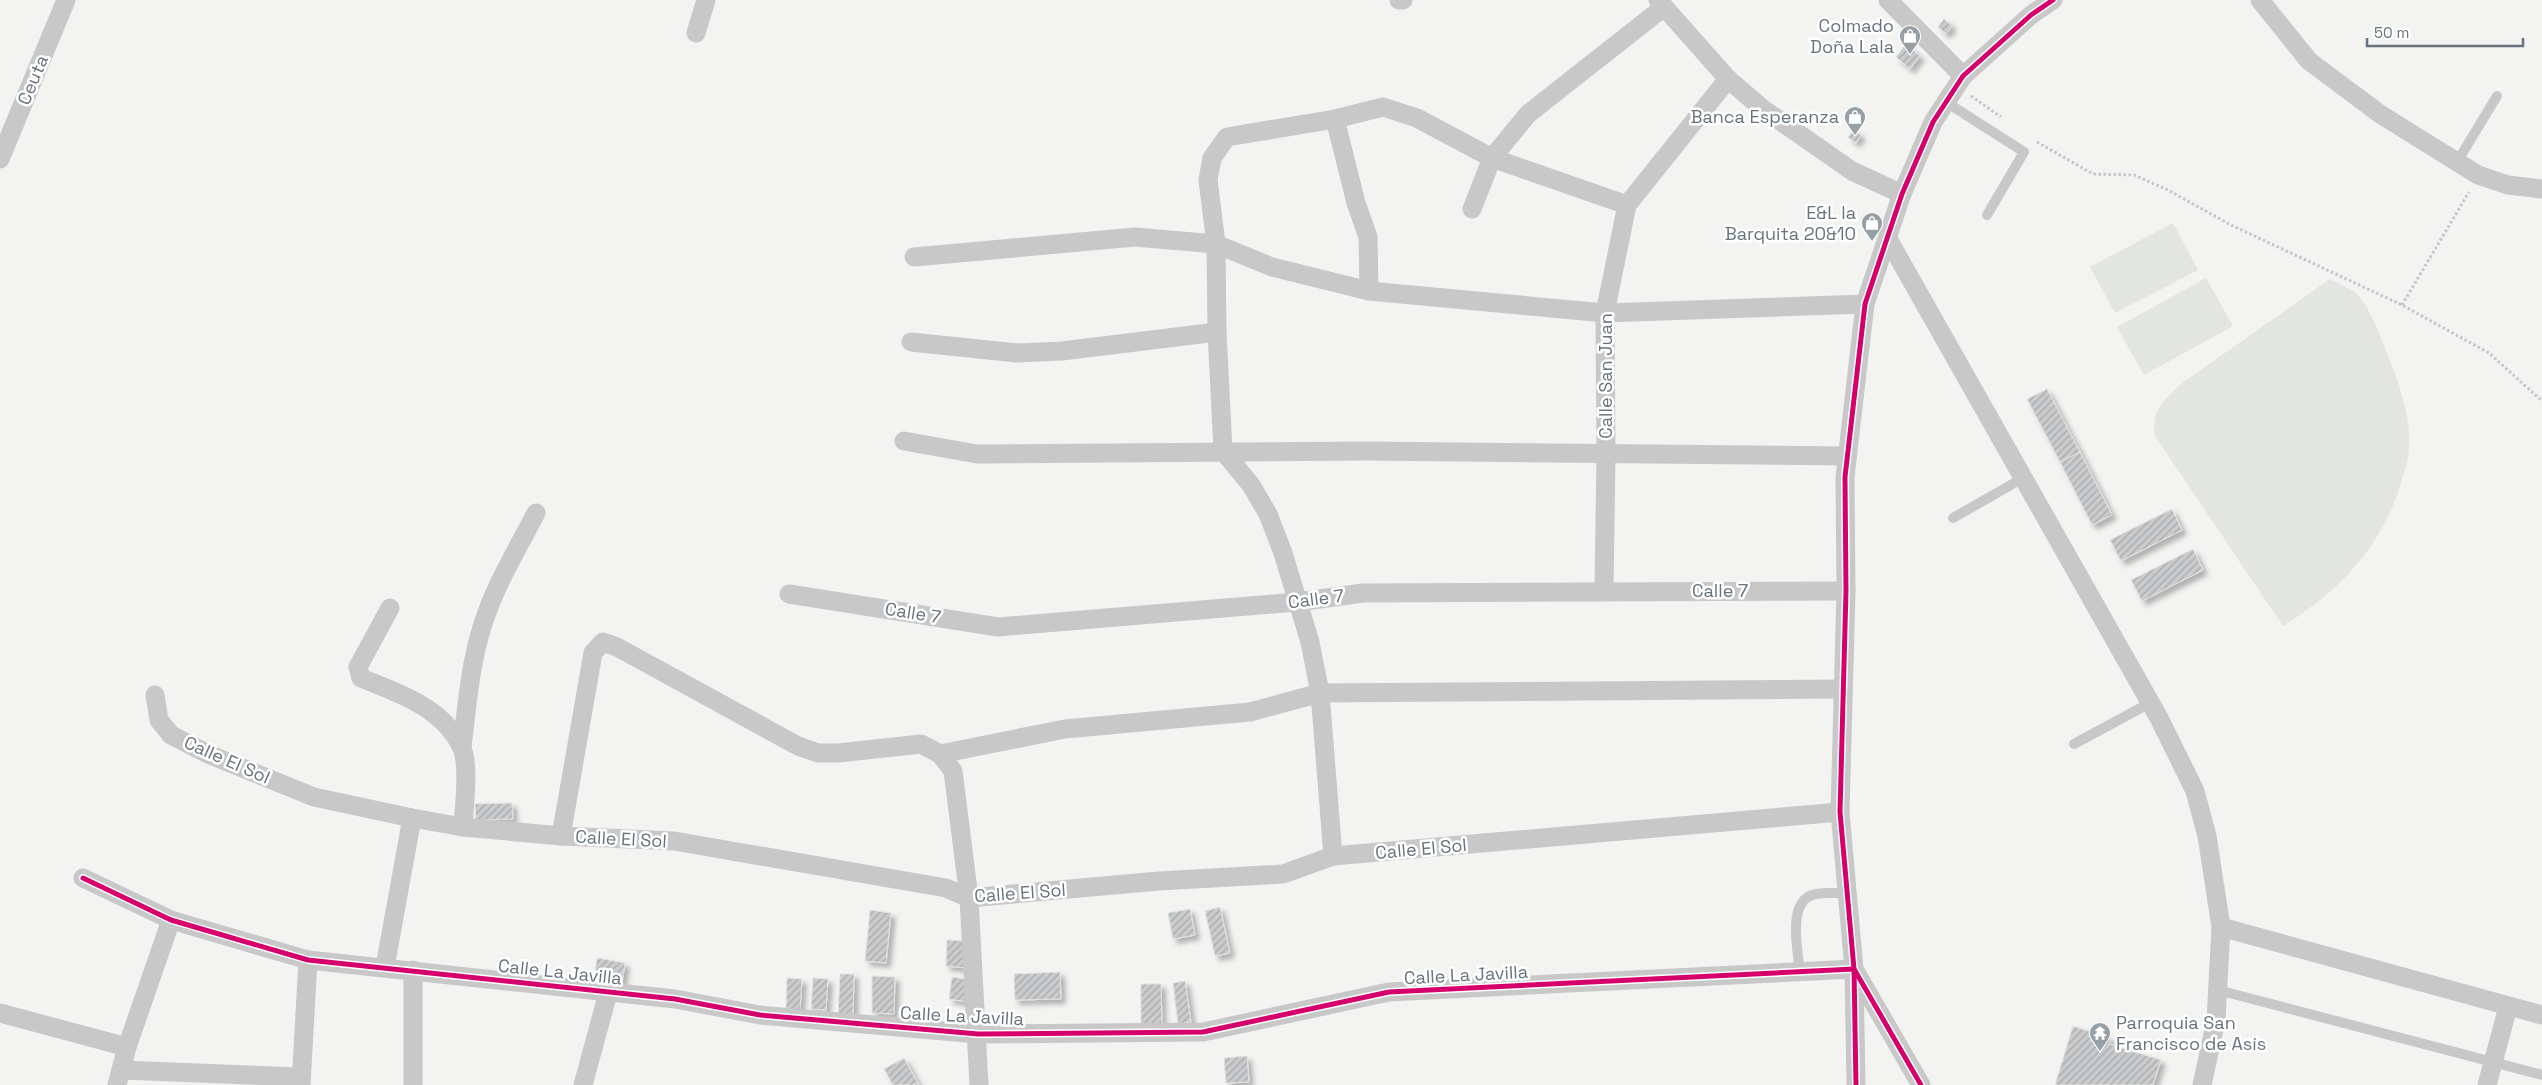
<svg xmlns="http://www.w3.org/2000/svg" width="2542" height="1085" viewBox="0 0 2542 1085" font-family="'Space Grotesk',sans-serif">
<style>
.grass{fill:#e2e5e1}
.building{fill:url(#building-hatch);stroke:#e2e2e2;filter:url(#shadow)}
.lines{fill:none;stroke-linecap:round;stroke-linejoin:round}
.path{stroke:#c5c6c7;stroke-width:3;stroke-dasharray:2.5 2.5;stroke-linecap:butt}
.lane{stroke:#c8c8c9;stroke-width:10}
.street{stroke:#c8c8c9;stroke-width:19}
.cycleway-casing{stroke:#fff;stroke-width:8}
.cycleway{stroke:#d6006c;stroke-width:5}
.labels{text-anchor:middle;stroke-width:5;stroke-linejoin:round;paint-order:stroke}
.poi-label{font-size:18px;fill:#67737e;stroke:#fff;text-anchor:end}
.street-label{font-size:18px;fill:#67737e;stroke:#fff}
</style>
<defs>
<pattern id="building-hatch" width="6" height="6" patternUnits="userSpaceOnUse" patternTransform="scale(1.25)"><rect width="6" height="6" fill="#cacbcc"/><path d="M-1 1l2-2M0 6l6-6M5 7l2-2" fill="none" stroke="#a8a9ab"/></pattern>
<filter id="shadow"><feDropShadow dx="4.5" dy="4.5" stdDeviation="2.5" flood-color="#0004"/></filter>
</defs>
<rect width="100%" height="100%" fill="#f3f3f2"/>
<g class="grass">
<polygon points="2173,223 2198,270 2115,313 2090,267"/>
<polygon points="2206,278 2233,326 2144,375 2117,327"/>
<path d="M2330 279C2338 284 2353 289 2359 296 2370 309 2383 341 2389 358 2401 389 2413 423 2408 457 2407 466 2403 475 2401 483 2382 546 2339 592 2283 626L2155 436C2151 409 2163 402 2181 384Z"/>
</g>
<g class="building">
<polygon points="1944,19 1952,26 1946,34 1938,27"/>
<polygon points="1906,44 1920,56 1910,69 1896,57"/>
<polygon points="1854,130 1861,135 1856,143 1848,137"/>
<polygon points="2047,389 2080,452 2060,462 2027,399"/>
<polygon points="2080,452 2112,515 2092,525 2060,462"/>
<polygon points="2172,509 2182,530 2121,561 2110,540"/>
<polygon points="2193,549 2203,570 2142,601 2131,580"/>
<polygon points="512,803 513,819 476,820 475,804"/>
<polygon points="1220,907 1230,953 1215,956 1205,911"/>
<polygon points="1190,909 1195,935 1173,939 1168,913"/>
<polygon points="870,910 891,913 886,963 865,961"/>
<polygon points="947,940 969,941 967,968 946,966"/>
<polygon points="597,958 625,963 622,983 594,979"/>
<polygon points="1060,972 1061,999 1015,1000 1014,974"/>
<polygon points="840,974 854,974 853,1017 838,1016"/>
<polygon points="872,976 895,977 894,1014 872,1013"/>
<polygon points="952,977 971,980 968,1002 949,999"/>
<polygon points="787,978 802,979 800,1011 786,1010"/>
<polygon points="813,978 828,979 826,1010 811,1009"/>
<polygon points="1185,981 1191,1022 1178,1024 1173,983"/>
<polygon points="1141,984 1161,984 1162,1025 1141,1025"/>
<polygon points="2073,1026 2111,1038 2109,1044 2161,1060 2153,1085 2055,1085"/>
<polygon points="1247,1056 1249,1082 1226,1083 1224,1058"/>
<polygon points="904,1058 919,1085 893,1085 884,1069"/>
</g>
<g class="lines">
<g class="path">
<polyline points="1971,96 2001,117"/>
<polyline points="2037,142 2093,174 2134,175 2168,190 2231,225 2402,305 2489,353 2542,401"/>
<polyline points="2402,305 2469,192"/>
</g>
<g class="lane">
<polyline points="1946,102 2024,152 1987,215"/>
<polyline points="2457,162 2497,96"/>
<polyline points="1953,518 2023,478"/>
<polyline points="2074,744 2150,703"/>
<path d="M1800 972C1798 952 1787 904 1812 895 1821 891 1837 894 1847 893"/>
<polyline points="2218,990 2542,1075"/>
</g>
<g class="street">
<polyline points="1399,0 1403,0"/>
<polyline points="1658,0 1728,79 1763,109 1852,171 1902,194"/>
<polyline points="1888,0 1963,76"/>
<polyline points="2260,0 2309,61 2380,114 2478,175 2508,185 2542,189"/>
<polyline points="696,33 706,0"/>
<polyline points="0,159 66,0"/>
<polyline points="1472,209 1492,158 1528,114 1664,7"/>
<polyline points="1888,239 2159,718 2195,791 2207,836 2221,927 2216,1020 2202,1085"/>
<polyline points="914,257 1135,237 1216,244 1272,267 1369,291 1605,313 1865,304"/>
<polyline points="1369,291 1368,237 1356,203 1335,119 1383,107 1417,118 1492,158 1627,205"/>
<polyline points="911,342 1017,353 1062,351 1217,332"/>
<polyline points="904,441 977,454 1366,451 1847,456"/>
<polyline points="1604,591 1606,454 1605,313 1627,205 1728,79"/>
<polyline points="789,594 998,627 1297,602 1363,593 1846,591"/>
<path d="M390 608 358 667 361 678C398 693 442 707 461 746 470 764 464 806 463 827"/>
<polyline points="155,695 159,720 171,735 208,754 314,797 412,818 463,827 561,836 674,841 946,888 969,898 1159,881 1283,874 1333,856 1840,812"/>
<path d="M462 747C467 707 470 665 482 627 494 587 517 550 536 513"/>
<polyline points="940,754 1065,729 1250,712 1320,693 1842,689"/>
<polyline points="561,836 593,653 603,642 617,647 798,746 818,753 838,753 921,744 940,754 953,771 969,898 979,1085"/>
<polyline points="1333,856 1320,693 1310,642 1283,553 1268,514 1251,485 1223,451 1217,332 1216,244 1208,180 1212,158 1227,137 1335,119"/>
<polyline points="83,878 171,920 308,960 675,999 760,1015 978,1034 1203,1032 1389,992 1854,969 1856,1085"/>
<polyline points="2221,927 2542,1015"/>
<polyline points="385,967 412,818"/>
<polyline points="0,1013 127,1047"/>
<polyline points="121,1070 301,1077"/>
<polyline points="117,1085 127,1047 171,920"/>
<polyline points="301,1085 308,960"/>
<polyline points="413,1085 413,970"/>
<polyline points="583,1085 608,993"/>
<polyline points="1921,1085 1854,969 1840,812 1846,591 1845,477 1865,304 1902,194 1933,122 1963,76 2031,15 2053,0"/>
<polyline points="2487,1085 2508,1007"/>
</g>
<g class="cycleway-casing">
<g id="cycleway">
<polyline points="83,878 171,920 308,960 675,999 760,1015 978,1034 1203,1032 1389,992 1854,969 1856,1085"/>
<polyline points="1921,1085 1854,969 1840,812 1846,591 1845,477 1865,304 1902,194 1933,122 1963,76 2031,15 2053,0"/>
</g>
</g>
<use href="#cycleway" class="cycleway"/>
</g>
<defs>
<g id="shop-pin" transform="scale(1.125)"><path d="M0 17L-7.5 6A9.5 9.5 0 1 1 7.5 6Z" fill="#98a0a7" stroke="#fff"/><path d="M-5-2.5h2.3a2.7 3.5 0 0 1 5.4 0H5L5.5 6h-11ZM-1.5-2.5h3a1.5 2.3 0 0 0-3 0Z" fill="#fff"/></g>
<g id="temple-pin" transform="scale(1.125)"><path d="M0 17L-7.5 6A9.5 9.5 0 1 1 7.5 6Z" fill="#98a0a7" stroke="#fff"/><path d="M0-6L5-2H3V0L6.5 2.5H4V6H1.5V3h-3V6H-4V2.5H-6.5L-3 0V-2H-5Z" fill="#fff"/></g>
</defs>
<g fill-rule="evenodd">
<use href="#shop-pin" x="1910" y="36"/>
<use href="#shop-pin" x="1855" y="117"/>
<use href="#shop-pin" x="1872" y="223"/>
<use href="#temple-pin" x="2100" y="1033"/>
</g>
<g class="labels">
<g class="poi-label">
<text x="1894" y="32">Colmado<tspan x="1894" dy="21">Doña Lala</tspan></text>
<text x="1839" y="123">Banca Esperanza</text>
<text x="1856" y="219">E&amp;L la<tspan x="1856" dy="21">Barquita 20&amp;10</tspan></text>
<text x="2116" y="1029" text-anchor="start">Parroquia San<tspan x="2116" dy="21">Francisco de Asís</tspan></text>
</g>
<g class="street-label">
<text transform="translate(33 80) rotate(-67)" y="6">Ceuta</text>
<text transform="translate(1606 376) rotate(-90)" y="6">Calle San Juan</text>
<text x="1720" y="597">Calle 7</text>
<text transform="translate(1316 599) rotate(-7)" y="6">Calle 7</text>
<text transform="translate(913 613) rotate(9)" y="6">Calle 7</text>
<text transform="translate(227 760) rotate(24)" y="6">Calle El Sol</text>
<text transform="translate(621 839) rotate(3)" y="6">Calle El Sol</text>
<text transform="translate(1421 849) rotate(-5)" y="6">Calle El Sol</text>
<text transform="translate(1020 893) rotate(-4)" y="6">Calle El Sol</text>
<text transform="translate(560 972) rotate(6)" y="6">Calle La Javilla</text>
<text transform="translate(1466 975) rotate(-3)" y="6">Calle La Javilla</text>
<text transform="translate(962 1016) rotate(3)" y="6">Calle La Javilla</text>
</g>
</g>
<path d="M2367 38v8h156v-8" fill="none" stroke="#67737e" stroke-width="2.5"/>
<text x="2374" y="38" font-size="15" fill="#67737e" stroke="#ffffff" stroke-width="4" paint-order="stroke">50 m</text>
</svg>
